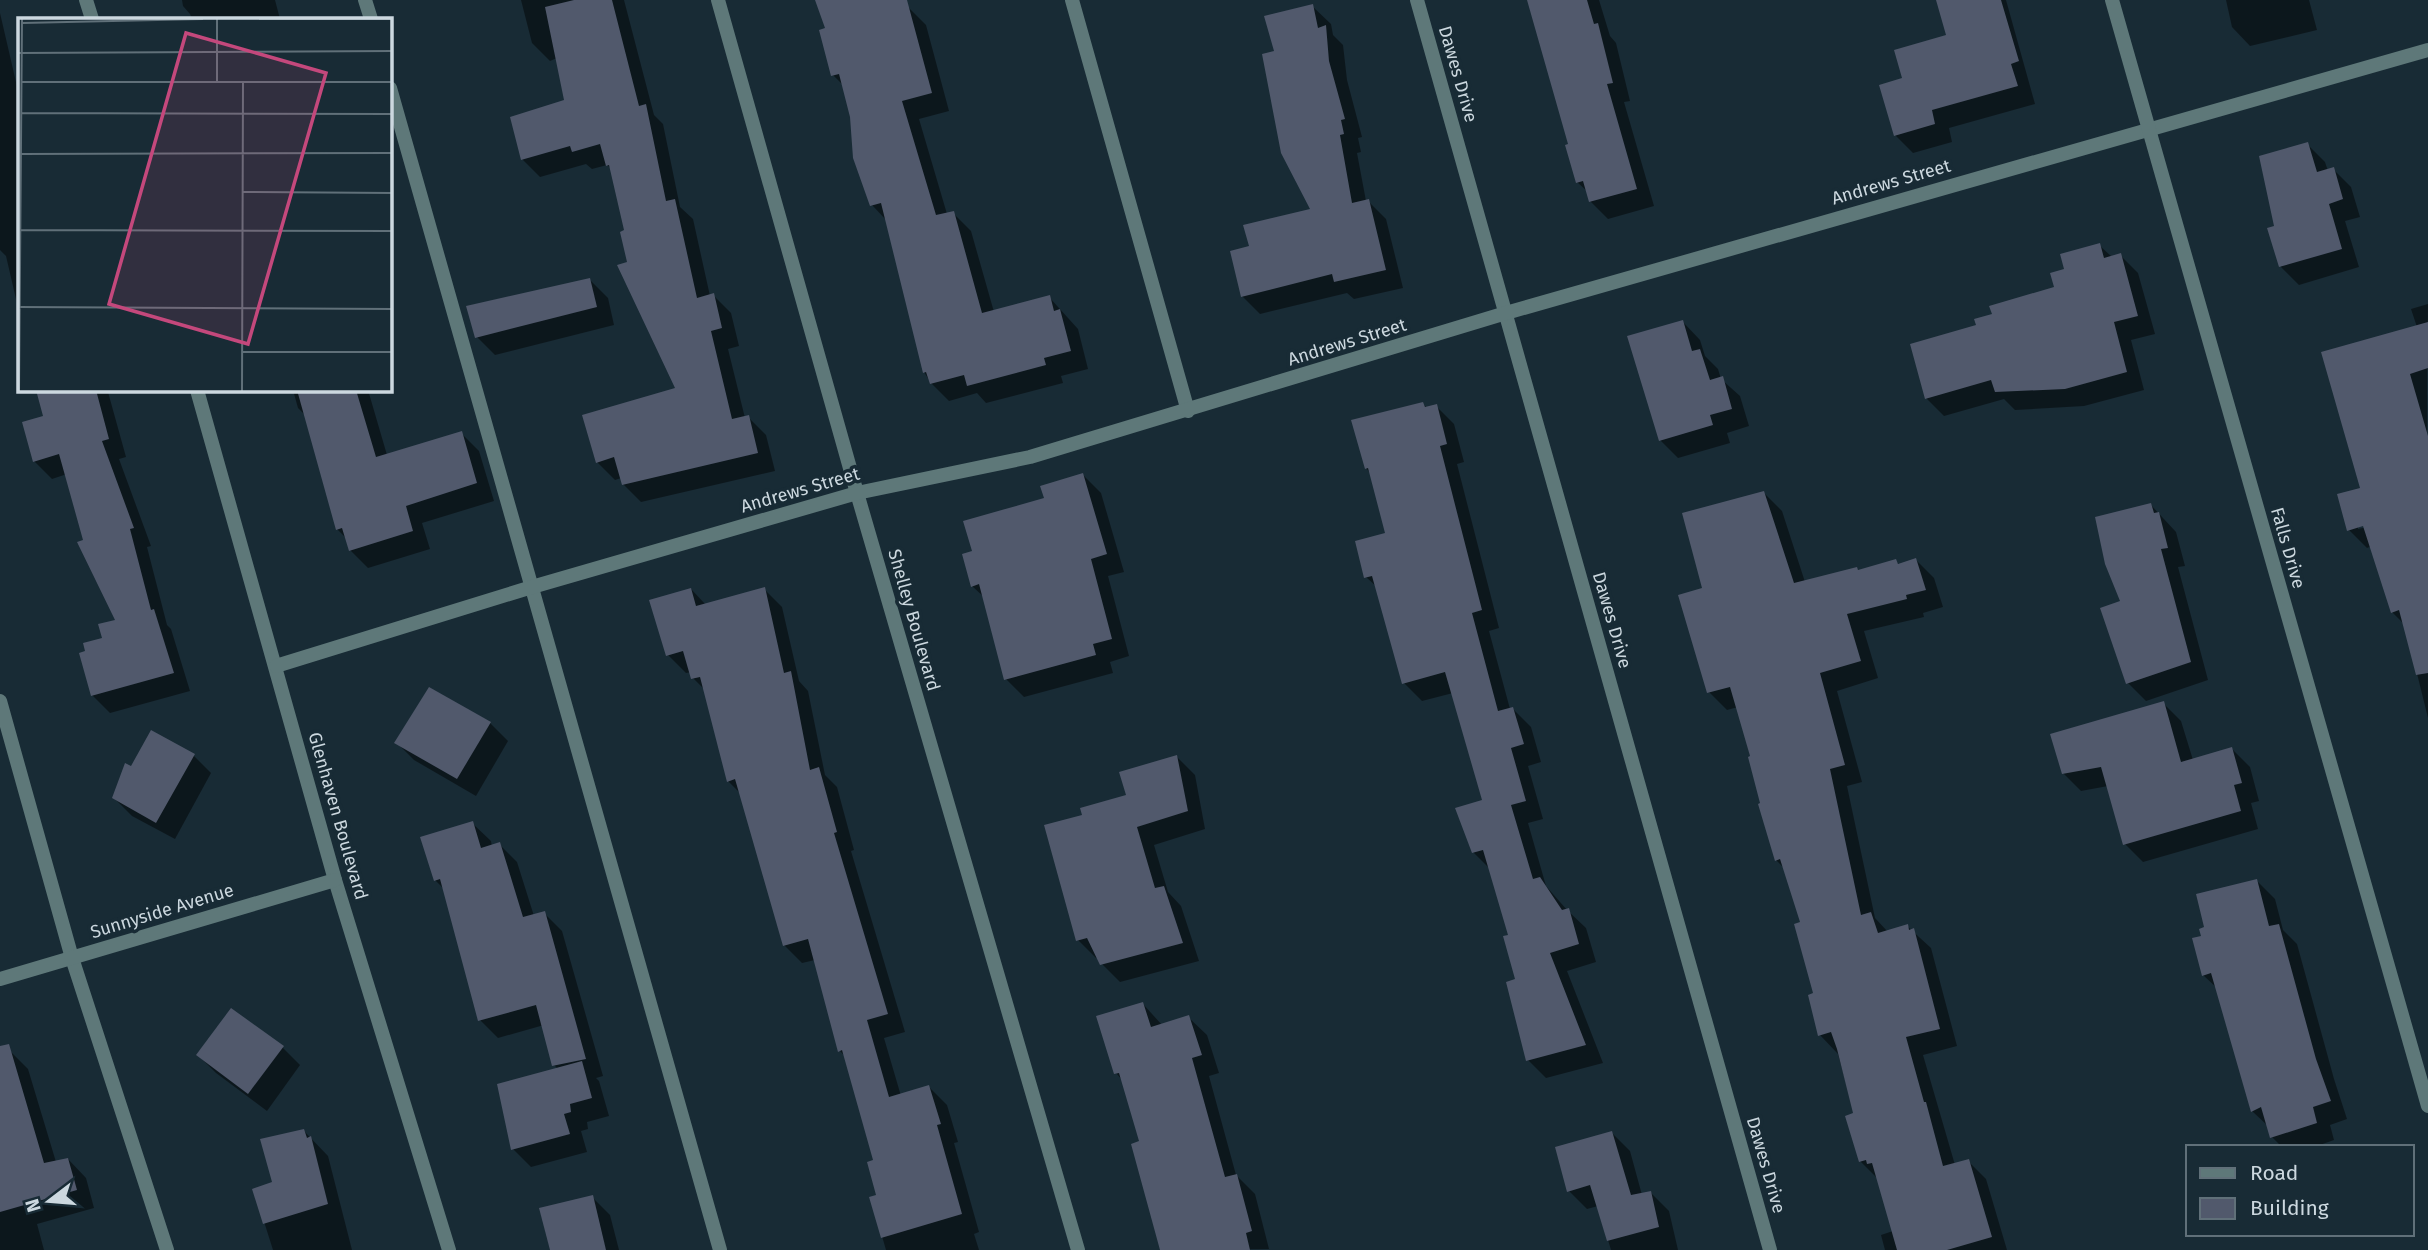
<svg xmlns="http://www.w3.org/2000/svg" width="2428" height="1250" viewBox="0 0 2428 1250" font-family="'Fira Sans',sans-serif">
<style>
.shadow{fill:#0007;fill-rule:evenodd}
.building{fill:#51596c}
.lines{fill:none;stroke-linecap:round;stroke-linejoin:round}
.service{stroke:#5e7879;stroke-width:14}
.minor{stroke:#5e7879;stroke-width:14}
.tertiary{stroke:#5e7879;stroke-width:14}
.labels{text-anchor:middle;stroke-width:7;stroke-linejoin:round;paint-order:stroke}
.street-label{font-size:18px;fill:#ccd8df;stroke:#182b35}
.inset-road{fill:none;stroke:#607079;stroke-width:2}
.view{fill:#c4487c;fill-opacity:0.15;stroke:#c4487c;stroke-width:3.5}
.inset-edge{fill:none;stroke:#ccd8df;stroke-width:3.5}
</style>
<rect width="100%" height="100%" fill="#182b35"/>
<g class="shadow">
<polygon points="182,0 275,0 280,19 192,19 190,14 183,6"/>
<polygon points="521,0 624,0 654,115 663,124 680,207 693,219 710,296 713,295 731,313 739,346 728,349 745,418 748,417 766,435 775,471 641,502 623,484 621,478 615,480 597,462 677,389 629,263 626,232 612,169 607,165 592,169 586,164 540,177 522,159 566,101 557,58 550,61 532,43"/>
<polygon points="817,0 883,0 908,7 926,25 949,111 919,119 947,214 953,213 971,231 994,312 1049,297 1078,329 1088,369 1061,376 1063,383 986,403 977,393 949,401 931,383 924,372 887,221 872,205 844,86 833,75 827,29"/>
<polygon points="1529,0 1599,0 1610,36 1616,43 1630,101 1624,102 1654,206 1608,219 1590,201 1588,192 1577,182 1570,145"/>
<polygon points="1938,0 2006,0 2035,104 1949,128 1952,142 1913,153 1895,135 1905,79 1948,36"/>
<polygon points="2226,0 2309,0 2317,30 2250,46 2232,27"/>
<polygon points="1312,6 1331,24 1333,35 1343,45 1347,80 1362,137 1358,138 1361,152 1357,153 1366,201 1368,201 1386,219 1403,288 1354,299 1347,293 1260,314 1242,296 1251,248 1313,210 1276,52"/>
<polygon points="0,13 19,95 19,312 6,256 0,250"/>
<polygon points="2307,144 2325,162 2328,171 2333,169 2351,187 2360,217 2345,221 2359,267 2299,285 2281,267 2269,229 2276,227"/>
<polygon points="2099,245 2112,257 2120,255 2138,273 2155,334 2131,340 2144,390 2084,406 2015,410 2004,399 1944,416 1926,398 1978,326 2056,289 2067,270"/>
<polygon points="590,280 608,298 614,325 495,355 477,337"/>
<path d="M2428 304 2427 392 2428 718 2405 625 2392 612 2372 546 2367 548 2349 530 2417 327 2411 309ZM2358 526H2372L2358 529Z"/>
<polygon points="1682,321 1700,340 1705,356 1718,369 1721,379 1740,396 1749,426 1727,433 1730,443 1678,458 1660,440"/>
<polygon points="38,390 106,390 108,392 126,457 119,459 151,546 147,547 167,625 171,629 190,691 110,713 92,695 104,639 117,621 85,542 67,474 52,479 34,461 45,417"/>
<polygon points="293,390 368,390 387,455 461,433 479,451 494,501 422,523 430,549 368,568 350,550 347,539 337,529 306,416 298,408"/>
<polygon points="1423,404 1427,408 1436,406 1454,424 1464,462 1457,464 1499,628 1489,631 1510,709 1513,709 1531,727 1541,762 1528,766 1543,819 1528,823 1546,886 1567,910 1586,928 1596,962 1567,971 1603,1063 1546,1078 1528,1060 1511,936 1490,869 1473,852 1484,801 1453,693 1422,701 1404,683 1378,588 1366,577 1387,534 1371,474 1366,468"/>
<polygon points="1083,475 1101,493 1124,572 1108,576 1129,656 1110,662 1113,673 1024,697 1006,679 985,598 972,586 974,552"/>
<polygon points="1764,493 1782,511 1805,582 1857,569 1860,571 1895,561 1900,565 1916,560 1934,578 1943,607 1923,613 1924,617 1864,631 1878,678 1837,691 1862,782 1847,786 1875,918 1888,932 1907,926 1931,948 1957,1046 1923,1055 1955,1165 1968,1161 1986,1179 2007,1250 1885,1250 1881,1235 1893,1231 1878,1179 1860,1161 1855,1115 1838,1054 1820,1035 1816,994 1802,923 1784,868 1776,860 1738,707 1727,710 1709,692 1705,589"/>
<polygon points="2150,504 2176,532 2185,566 2178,567 2208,680 2146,701 2128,683 2122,602"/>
<polygon points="691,589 706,605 764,589 782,607 799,681 808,691 825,775 837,787 854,850 851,851 905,1032 884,1038 901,1096 929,1087 947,1105 958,1142 954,1143 979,1232 974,1234 979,1250 886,1250 871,1198 879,1196 875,1161 845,1056 840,1051 815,960 802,963 784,945 741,794 728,781 705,690 693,678 691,672 686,673 668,655"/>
<polygon points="2163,703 2181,721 2193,760 2232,749 2250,767 2259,801 2251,803 2258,829 2143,862 2125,844 2108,786 2081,791 2063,773"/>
<polygon points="490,723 508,741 476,796 414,760 396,742"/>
<polygon points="193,755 211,773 175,839 132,816 114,798 132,769"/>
<polygon points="1177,757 1195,775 1205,829 1154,845 1168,892 1181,906 1199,961 1120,982 1102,964 1098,957 1096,958 1078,940 1085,816 1128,796"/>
<polygon points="472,823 491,841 492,847 499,844 517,862 534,916 544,913 562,931 603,1076 596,1078 599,1081 609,1116 587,1122 588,1129 581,1131 587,1152 531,1167 513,1149 558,1069 554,1065 544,1025 498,1038 480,1020 445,890 435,880"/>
<polygon points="2257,881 2275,899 2283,930 2297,944 2334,1079 2347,1119 2330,1125 2334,1140 2314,1147 2282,1147 2272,1137 2269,1127 2252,1111 2218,989 2203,975 2204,937"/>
<polygon points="1143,1004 1162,1025 1188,1017 1207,1035 1219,1073 1209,1076 1236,1175 1255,1194 1269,1249 1162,1250 1141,1143 1123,1081 1116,1073"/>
<polygon points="282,1047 300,1065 267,1111 216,1073 198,1055"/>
<polygon points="10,1051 28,1069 56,1162 68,1159 86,1178 94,1208 37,1224 44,1250 0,1250 0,1054"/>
<polygon points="304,1131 328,1156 352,1250 273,1250 254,1190 274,1183"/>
<polygon points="1612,1133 1630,1151 1642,1195 1651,1193 1669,1211 1678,1250 1611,1250 1598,1206 1587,1209 1569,1191"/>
<polygon points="592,1197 610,1215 619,1250 552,1250"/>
</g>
<g class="building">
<polygon points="574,0 612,0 639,106 646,104 666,201 675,199 697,298 714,293 722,328 711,331 732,419 749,415 758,453 622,485 614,457 596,463 582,415 675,388 617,265 627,262 620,232 624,230 609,165 606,166 600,144 572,152 570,146 521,160 510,117 564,100 545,7"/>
<polygon points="815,0 907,0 932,93 902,101 936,215 954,211 982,313 1050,295 1054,311 1060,309 1071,351 1044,358 1046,365 967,386 964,375 930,384 926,372 923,373 881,203 870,206 853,158 850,117 839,74 831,76 819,30 825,28"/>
<polygon points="1527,0 1587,0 1594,24 1598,23 1613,83 1607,84 1637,189 1589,202 1583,181 1576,183 1565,145 1568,144"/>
<polygon points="1936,0 2001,0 2019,61 2011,64 2018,86 1932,110 1935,124 1894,136 1879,85 1902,78 1894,50 1946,35"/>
<polygon points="1313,4 1318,28 1326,25 1329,61 1345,119 1341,120 1344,134 1340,135 1352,203 1369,199 1386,270 1334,282 1332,274 1241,297 1230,251 1249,246 1243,225 1310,209 1281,153 1262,54 1274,51 1264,16"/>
<polygon points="2308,142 2317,172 2334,167 2343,199 2329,204 2342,249 2279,267 2267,228 2274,226 2259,156"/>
<polygon points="2100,243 2104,258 2121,253 2138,316 2114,322 2127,372 2065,389 1995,392 1991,380 1925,399 1910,344 1976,325 1974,319 1992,314 1989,306 2054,287 2050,273 2064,269 2060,254"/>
<polygon points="590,278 597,307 475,338 466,306"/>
<polygon points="1683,320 1692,351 1700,349 1710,380 1723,376 1732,409 1710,415 1713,425 1659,441 1627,336"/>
<polygon points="2428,322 2428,368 2410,374 2428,436 2428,673 2416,675 2399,610 2391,613 2363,526 2347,531 2337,494 2360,488 2321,352"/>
<polygon points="36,390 96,390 109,439 102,441 134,528 130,529 151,610 154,609 174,673 91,696 79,653 85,651 83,643 102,638 98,624 115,620 77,542 83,540 59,454 33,462 22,422 43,416"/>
<polygon points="297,390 356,390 376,457 462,431 477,483 406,506 413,531 349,551 342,528 336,530"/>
<polygon points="1423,402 1425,407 1437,404 1447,444 1440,446 1482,610 1472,613 1498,711 1513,707 1524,744 1511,748 1526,801 1511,805 1533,879 1540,877 1562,910 1569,908 1579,944 1550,953 1586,1045 1526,1061 1506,982 1515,979 1503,936 1508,935 1483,850 1472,853 1455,808 1482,800 1445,672 1402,684 1372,576 1364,578 1355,541 1385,533 1368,468 1365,469 1351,420"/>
<polygon points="1083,473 1107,554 1091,559 1112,639 1093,644 1096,655 1004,680 979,584 971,587 962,554 972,551 963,521 1044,498 1040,486"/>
<polygon points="1764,491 1794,583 1857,567 1858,570 1896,559 1898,564 1916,558 1926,590 1906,595 1907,599 1847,614 1861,661 1820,673 1845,765 1830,769 1861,915 1871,912 1878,933 1908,924 1909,930 1914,928 1940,1029 1906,1037 1924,1102 1926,1102 1943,1166 1969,1159 1992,1237 1947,1250 1897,1250 1872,1163 1867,1164 1866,1160 1859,1162 1845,1116 1853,1113 1837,1049 1831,1032 1818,1036 1808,995 1813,993 1794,924 1800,922 1780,859 1775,861 1758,804 1760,803 1748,757 1750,756 1730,687 1707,693 1678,595 1702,588 1682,513"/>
<polygon points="2151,503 2154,513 2159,512 2168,548 2161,549 2191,662 2126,684 2100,608 2120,601 2105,564 2095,517"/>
<polygon points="765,587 784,673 791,671 810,770 819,767 837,832 834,833 888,1014 867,1020 889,1097 929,1085 941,1124 937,1125 962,1214 881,1238 869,1197 876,1195 867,1162 873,1160 842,1050 838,1052 808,939 783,946 735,779 727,782 700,677 691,679 683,651 666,656 649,600 691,588 696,606"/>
<polygon points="429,687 491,722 457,779 394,743"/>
<polygon points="2164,701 2181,762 2232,747 2242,783 2234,785 2241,811 2123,845 2101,767 2062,774 2050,734"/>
<polygon points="151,730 195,754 156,823 112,798 125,763 131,766"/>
<polygon points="1177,755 1188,811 1137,827 1155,888 1164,886 1183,943 1100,965 1087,938 1076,941 1044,825 1082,815 1080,808 1126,795 1119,772"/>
<polygon points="473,821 481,848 500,842 523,917 545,911 586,1059 552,1066 536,1005 478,1021 440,879 434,881 420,837"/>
<polygon points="2257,879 2269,926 2279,924 2316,1059 2331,1101 2313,1107 2317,1123 2270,1138 2261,1107 2251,1112 2211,973 2202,976 2192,938 2201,936 2199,929 2204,927 2196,894"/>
<polygon points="1143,1002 1151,1027 1189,1015 1202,1055 1192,1058 1225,1177 1237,1174 1252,1231 1246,1233 1250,1250 1160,1250 1131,1144 1139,1141 1119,1073 1114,1074 1096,1016"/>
<polygon points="231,1008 284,1046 248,1094 196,1055"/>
<polygon points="9,1044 44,1163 68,1158 77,1190 0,1212 0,1046"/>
<polygon points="582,1061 592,1098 570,1104 571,1112 564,1114 570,1134 511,1150 497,1084"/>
<polygon points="304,1129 307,1138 311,1136 328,1204 263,1224 252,1189 272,1182 260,1139"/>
<polygon points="1612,1131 1631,1195 1651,1191 1659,1227 1607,1241 1590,1185 1567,1192 1555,1147"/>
<polygon points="593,1195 606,1250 550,1250 539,1208"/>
</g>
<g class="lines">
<g class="service">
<polyline points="365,0 371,19"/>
<polyline points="1072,0 1188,411"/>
<polyline points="390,88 720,1250"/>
<polyline points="0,701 72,958 167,1250"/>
</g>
<g class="minor">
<polyline points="86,0 92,19"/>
<polyline points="718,0 857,493 1078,1250"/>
<polyline points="1417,0 1770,1250"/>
<polyline points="197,390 335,880 449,1250"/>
<polyline points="276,666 532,587 857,493 1030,457 1506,313 2428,50"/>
<polyline points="0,979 335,880"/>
</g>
<polyline class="tertiary" points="2112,0 2428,1106"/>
</g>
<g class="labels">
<g class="street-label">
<text transform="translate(1458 74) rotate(74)" y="6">Dawes Drive</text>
<text transform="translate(1891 182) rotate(-16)" y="6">Andrews Street</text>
<text transform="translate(1347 342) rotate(-17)" y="6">Andrews Street</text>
<text transform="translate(800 490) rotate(-16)" y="6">Andrews Street</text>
<text transform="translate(2288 548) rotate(74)" y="6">Falls Drive</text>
<text transform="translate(914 620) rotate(74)" y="6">Shelley Boulevard</text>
<text transform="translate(1612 620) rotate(74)" y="6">Dawes Drive</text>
<text transform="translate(338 816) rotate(74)" y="6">Glenhaven Boulevard</text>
<text transform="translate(162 911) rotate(-17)" y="6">Sunnyside Avenue</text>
<text transform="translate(1766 1165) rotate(74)" y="6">Dawes Drive</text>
</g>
</g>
<g transform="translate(18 18)">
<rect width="374" height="374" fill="#182b35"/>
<path class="inset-road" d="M199 1V64M241 1H375M4 5 185 1M0 35 375 33M3 64H375M3 95 375 96M3 136 375 135M224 174 375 175M2 212 375 213M0 289 375 291M225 334H375M1 374 4 1M224 374 225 64"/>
<path class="view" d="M168 15 308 55 230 326 91 286Z"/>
<rect width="374" height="374" class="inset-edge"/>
</g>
<rect x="2186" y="1145" width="228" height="91" fill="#182b35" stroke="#607079" stroke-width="2"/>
<rect x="2200" y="1168" width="35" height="10" fill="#5e7879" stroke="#607079" stroke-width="2"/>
<text x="2250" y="1180" font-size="21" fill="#ccd8df">Road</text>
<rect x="2200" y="1198" width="35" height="21" fill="#51596c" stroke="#607079" stroke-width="2"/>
<text x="2250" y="1215" font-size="21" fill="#ccd8df">Building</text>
<g transform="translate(49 1201) rotate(254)" stroke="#182b35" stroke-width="5" paint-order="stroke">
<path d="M0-5L12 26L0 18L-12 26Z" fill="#ccd8df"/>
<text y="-10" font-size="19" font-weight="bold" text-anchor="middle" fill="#ccd8df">N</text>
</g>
</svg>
